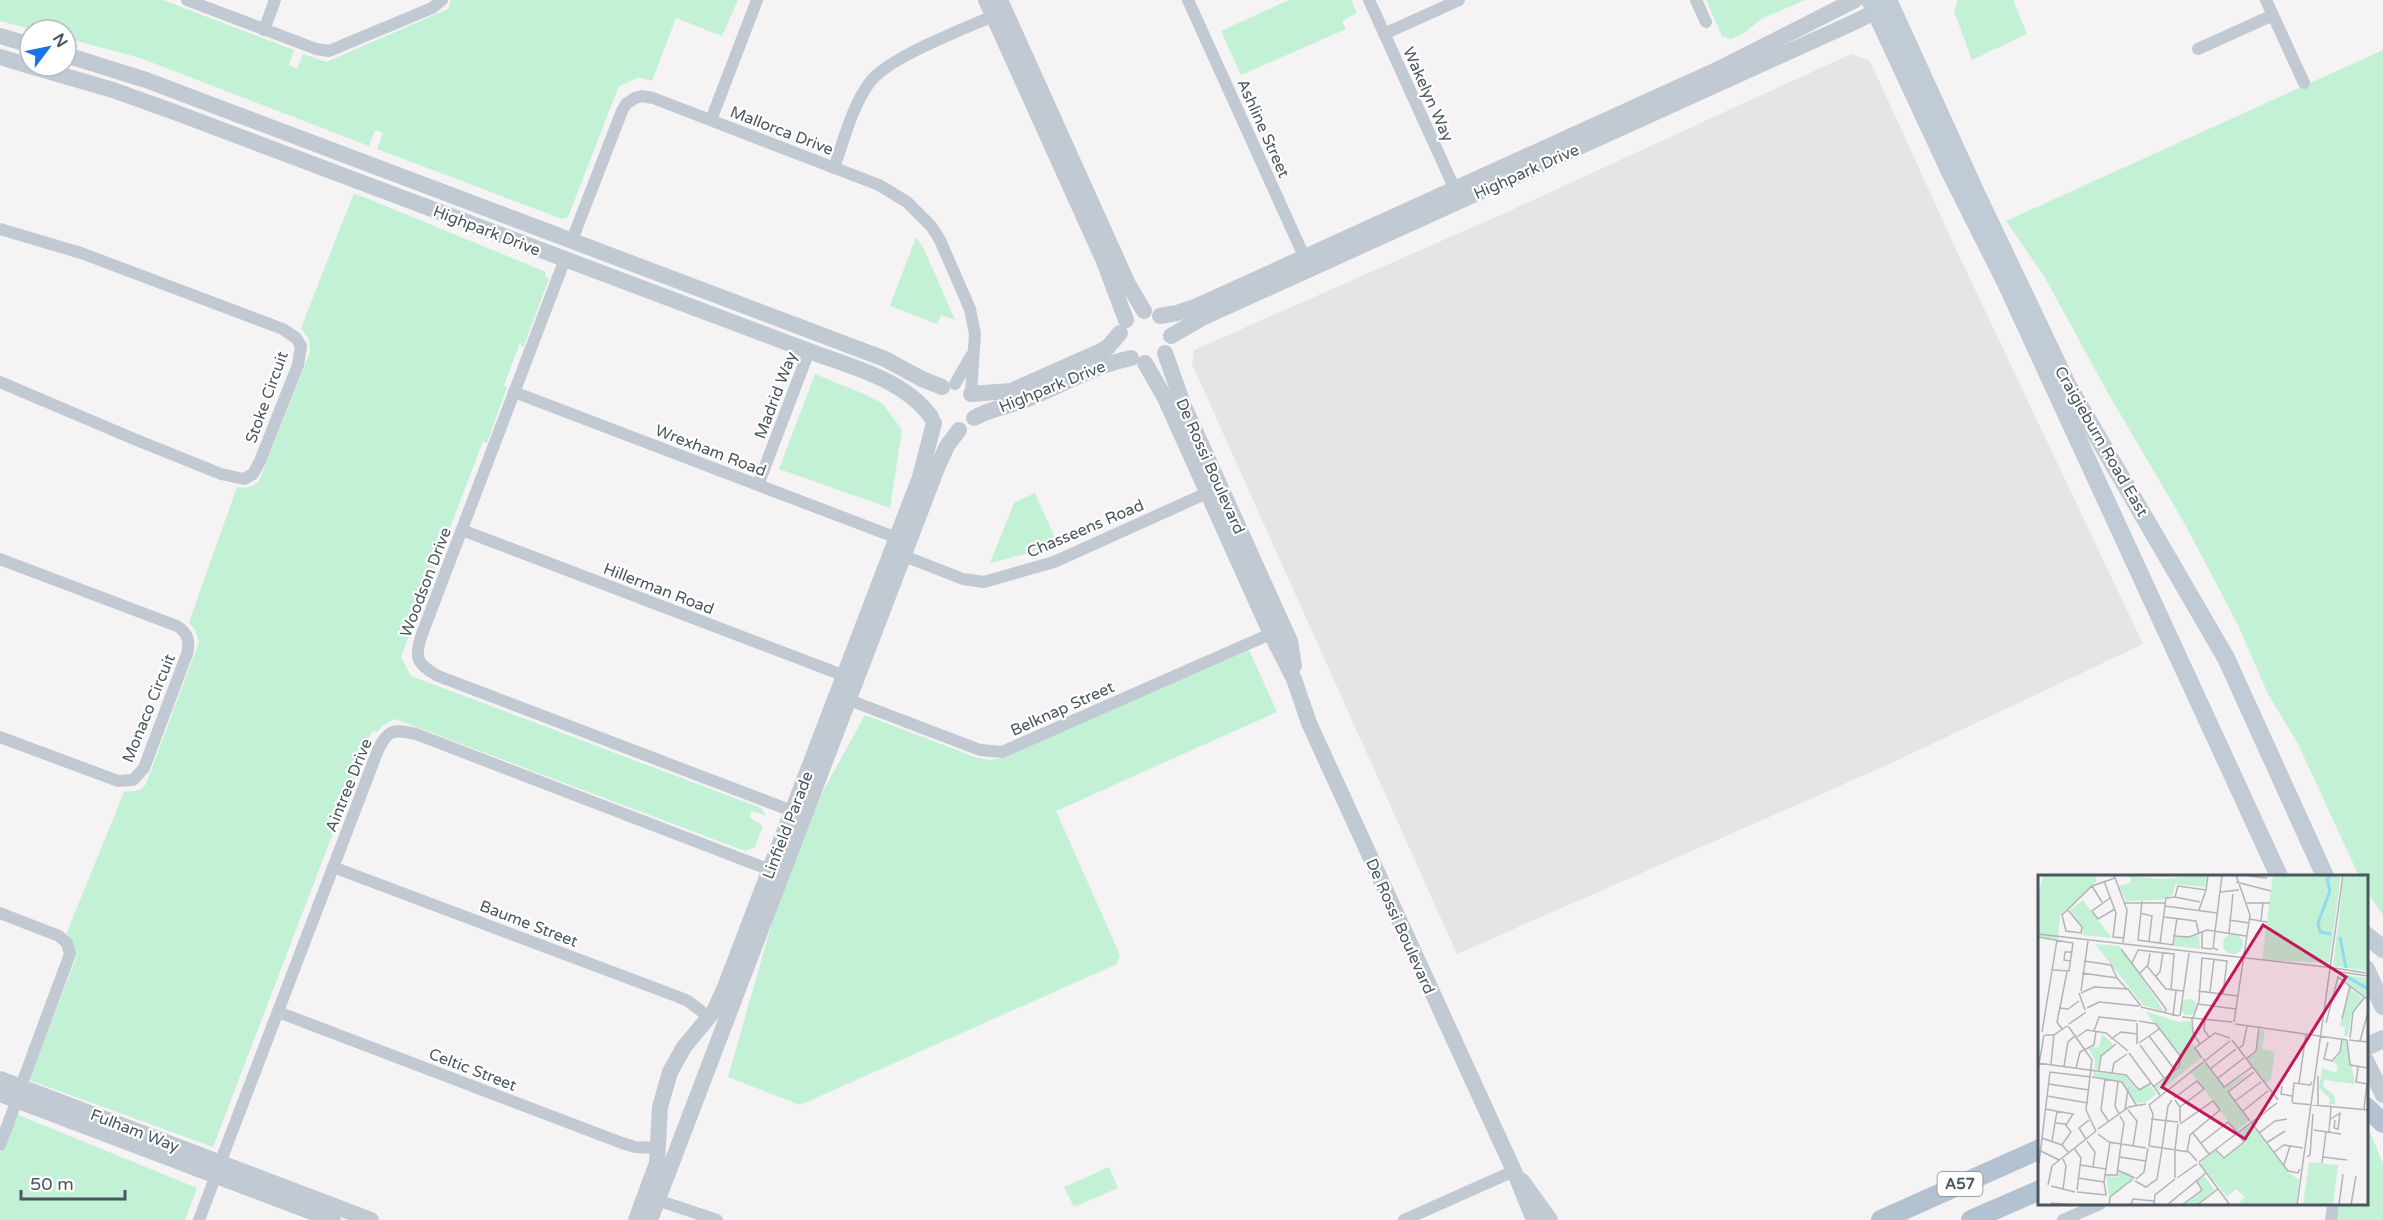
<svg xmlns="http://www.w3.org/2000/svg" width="2383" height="1220" viewBox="0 0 2383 1220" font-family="'Varela Round',sans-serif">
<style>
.education{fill:#e6e4e5}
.green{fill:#c3f1d5}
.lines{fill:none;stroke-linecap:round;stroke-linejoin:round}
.minor{stroke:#c1cad2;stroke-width:12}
.tertiary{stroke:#c1cad2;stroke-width:16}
.secondary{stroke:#c1cbd6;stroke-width:18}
.primary{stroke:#b3c2d1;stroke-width:20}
.labels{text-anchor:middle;stroke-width:4.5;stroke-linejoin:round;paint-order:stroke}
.shield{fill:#fff;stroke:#808990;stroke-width:1.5}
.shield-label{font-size:15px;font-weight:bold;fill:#4a5661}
.street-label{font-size:16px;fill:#4a5661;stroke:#fff}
.inset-river{fill:none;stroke:#90daee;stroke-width:3}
.inset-road{fill:none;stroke:#b1b4b9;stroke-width:1.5}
.view{fill:#c2185b;fill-opacity:0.15;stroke:#c2185b;stroke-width:3}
.inset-edge{fill:none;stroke:#4a5661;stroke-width:3}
</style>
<rect width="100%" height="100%" fill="#f5f3f3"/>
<polygon class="education" points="1851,54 1870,61 1954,245 2143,644 1883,767 1457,954 1192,364 1194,350 1507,212"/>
<g class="green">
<polygon points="0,0 163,0 294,50 289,65 297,69 303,54 326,62 448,9 451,0 738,0 722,36 676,18 652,81 639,77 619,86 568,217 562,219 377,149 383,133 375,130 369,146 140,58 66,38 66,30 35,30 0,21"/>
<polygon points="1289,0 1351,0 1357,13 1342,21 1346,29 1241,75 1221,31"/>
<polygon points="1706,0 1805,0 1761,19 1744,33 1731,39 1722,36"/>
<polygon points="1958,0 2013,0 2027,34 1972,60 1954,11"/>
<polygon points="2383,50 2383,915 2367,892 2366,876 2359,876 2298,744 2268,694 2238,625 2186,526 2108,393 2044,276 2006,221"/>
<path d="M354 193 546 272 545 276 549 279 523 348 520 343 504 385 507 387 487 443 483 441 401 657 411 676 761 808 766 816 752 811 749 817 763 826 755 847 745 851 395 719 383 725 377 732 372 731 213 1147 29 1080 76 958 67 932 124 792 140 790 146 784 199 642 195 630 189 622 237 487C247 488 252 488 259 481L310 352 309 339 301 328Z"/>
<polygon points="916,237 924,249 955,320 941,315 937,324 890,306"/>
<polygon points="815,374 864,394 883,404 902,430 890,508 779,469"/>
<polygon points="1035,493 1057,542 1029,553 990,563 1014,503"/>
<polygon points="1249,650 1277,712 1056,811 1120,955 1117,964 800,1105 728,1077 795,842 865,715 975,757 989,760 1002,758"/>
<polygon points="16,1114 197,1188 185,1220 0,1220 0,1155"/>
<polygon points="2367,1125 2383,1164 2383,1220 2335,1220 2338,1204 2366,1204"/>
<polygon points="1109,1167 1118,1188 1074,1207 1064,1187"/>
</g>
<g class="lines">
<g class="minor">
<polyline points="187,0 316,49 329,51 432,8 442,0"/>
<polyline points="1188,0 1308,265"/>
<polyline points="1369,0 1457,194"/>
<polyline points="1696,0 1706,22"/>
<polyline points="2266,0 2304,83"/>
<polyline points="264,30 275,0"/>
<polyline points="1384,34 1459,0"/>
<polyline points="2198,49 2273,15"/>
<polyline points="711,120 757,0"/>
<path d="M834 168C844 140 852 106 870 82 889 57 962 30 993 16"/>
<polyline points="0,229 81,253 283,329 296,338 301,346 298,365 260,461 253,474 244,479 221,474 134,439 0,382"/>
<polyline points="572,240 622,111 626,104 635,98 642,96 653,98 879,185 907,202 931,226 940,240 970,309 975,334 971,392"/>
<path d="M565 259 422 634C414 657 416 664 438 676L800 814"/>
<polyline points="955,384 971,356"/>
<polyline points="514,392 897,538"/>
<polyline points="758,485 809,351"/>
<polyline points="462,530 845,676"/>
<polyline points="904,556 963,579 984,582 1054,562 1207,493"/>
<path d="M0 559 177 626C188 633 190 641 187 654L144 768 133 780 118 781 0 737"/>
<polyline points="849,700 980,750 1002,752 1277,631"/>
<polyline points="333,867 676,996 688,1001 709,1017"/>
<polyline points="0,913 59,936 67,943 70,954 21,1086"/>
<polyline points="278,1012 622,1143 635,1147 658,1148"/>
<polyline points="0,1145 17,1100"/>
<path d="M220 1163 378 750C388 729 394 729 416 734L770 870"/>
<polyline points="657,1200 717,1220"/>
<polyline points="199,1220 216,1175"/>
<polyline points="1404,1220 1514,1171"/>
<polyline points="2063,1220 2100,1204"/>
<polyline points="2331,1220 2333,1204"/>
</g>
<g class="tertiary">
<polyline points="986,0 1103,259 1126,320"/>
<polyline points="1000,0 1128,284 1144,311"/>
<polyline points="0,36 30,45"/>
<polyline points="66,55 146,80 885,359 922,379 942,387"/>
<polyline points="0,57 30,66"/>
<path d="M30 66 113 90 177 113 809 351C851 367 904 379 931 417"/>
<polyline points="1160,316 1177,313 1197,306 1723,67 1855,0"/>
<polyline points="1171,336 1202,318 1861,19 1886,5"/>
<polyline points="1165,353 1183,404 1284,628 1290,641 1294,666"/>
<polyline points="1145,363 1165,398 1271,634 1294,679 1309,723 1514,1171 1534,1220"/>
<polyline points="971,394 1011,391 1101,351 1108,347 1120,333"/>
<path d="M974 418C989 409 1006 407 1022 401 1059 387 1092 366 1131 358"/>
<polyline points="2366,1060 2383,1095"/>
<polyline points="0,1079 371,1220"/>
<polyline points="0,1094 333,1220"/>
<polyline points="1522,1181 1550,1220"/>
<polyline points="636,1220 657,1163 660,1107 670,1072 684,1047 714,1011 725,987 920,477 934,423"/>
<polyline points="650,1220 937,468 947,446 959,430"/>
</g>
<g class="secondary">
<polyline points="1870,0 1950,172 2005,281 2279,876"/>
<polyline points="1888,0 1976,193 2068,386 2226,658 2325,876"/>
<polyline points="2366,935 2383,949"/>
<polyline points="2366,969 2383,1006"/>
<polyline points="2366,1047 2383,1039"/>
</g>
<g class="primary">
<polyline points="2366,1107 2383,1123"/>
<polyline points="1881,1220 2040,1149"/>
<polyline points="1971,1220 2040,1190"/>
</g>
</g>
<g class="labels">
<rect class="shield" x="1937.5" y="1172" width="45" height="24" rx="4.5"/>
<g class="shield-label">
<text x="1960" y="1189">A57</text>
</g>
<g class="street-label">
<text transform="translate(1429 94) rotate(66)" y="6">Wakelyn Way</text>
<text transform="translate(1264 128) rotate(66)" y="6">Ashline Street</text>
<text transform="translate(782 130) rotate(21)" y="6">Mallorca Drive</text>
<text transform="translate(1526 171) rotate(-24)" y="6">Highpark Drive</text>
<text transform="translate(487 230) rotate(21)" y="6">Highpark Drive</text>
<text transform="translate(1052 386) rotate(-22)" y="6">Highpark Drive</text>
<text transform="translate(775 395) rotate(-69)" y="6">Madrid Way</text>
<text transform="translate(266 397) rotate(-70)" y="6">Stoke Circuit</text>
<text transform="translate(2102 441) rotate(60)" y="6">Craigieburn Road East</text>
<text transform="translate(711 450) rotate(21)" y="6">Wrexham Road</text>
<text transform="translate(1211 466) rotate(66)" y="6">De Rossi Boulevard</text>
<text transform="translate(1085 528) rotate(-23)" y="6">Chasseens Road</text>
<text transform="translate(425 582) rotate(-69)" y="6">Woodson Drive</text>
<text transform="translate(659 588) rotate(21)" y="6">Hillerman Road</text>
<text transform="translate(148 708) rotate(-68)" y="6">Monaco Circuit</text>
<text transform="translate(1062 708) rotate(-24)" y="6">Belknap Street</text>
<text transform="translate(348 785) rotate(-68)" y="6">Aintree Drive</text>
<text transform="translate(787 825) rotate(-69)" y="6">Linfield Parade</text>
<text transform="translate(529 923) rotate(21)" y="6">Baume Street</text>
<text transform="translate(1401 926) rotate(66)" y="6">De Rossi Boulevard</text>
<text transform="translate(473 1069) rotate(21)" y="6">Celtic Street</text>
<text transform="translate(135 1130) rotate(21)" y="6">Fulham Way</text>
</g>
</g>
<g transform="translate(2038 875)">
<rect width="330" height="330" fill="#f5f3f3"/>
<path d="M6 0H57L59 6 22 40 20 64 0 62V19ZM84 0 122 4 169 0 167 12 137 9 135 20 122 25 88 26 81 11 92 8 93 3ZM235 0H303L291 88 224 85ZM306 0H330V96L295 91ZM45 25 73 62V63L44 60 45 52 32 35ZM185 69a10 10 0 1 1 20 0a10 10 0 1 1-20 0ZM161 60 162 74 136 71 137 63ZM57 69 81 71 127 137 105 130ZM300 99 330 103V125L311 110ZM312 113 324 123 313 141 310 161H306L307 152 302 151ZM143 132a8 8 0 1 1 16 0a8 8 0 1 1-16 0ZM107 136 141 147 153 146 157 164 154 167 163 183 122 216 117 212 142 192 143 182ZM221 155H227L224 174 237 177 233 204 228 208 209 183 217 178ZM64 159 76 170 63 181 60 195 56 194 57 185 50 173 61 172ZM304 166H309L317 209 286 205 285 211 297 221V229L291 230 292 224 281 213 284 193 298 198 300 191 295 187 303 177ZM165 186 185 212 213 197 190 215 211 246 198 256 152 196ZM56 197 87 201 99 215 112 210 118 219 108 227 99 228 84 207 55 201ZM213 249 250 297 261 305 258 330H199L207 322 198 314 189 322 162 288 177 275 185 284 207 267 200 258ZM271 287 300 290 295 330H265ZM81 296 92 298 95 304 71 322 68 301 79 302ZM166 301 177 315 158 330H146L164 315 159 306Z" fill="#c3f1d5"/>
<path class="inset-river" d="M292 0 289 5 292 16 280 48 282 57 293 59M302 62 308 93M308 101 330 114"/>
<path class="inset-road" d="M76 0 89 35 85 69M107 0H127M211 1 229 3M66 6 78 38 75 62 86 63M198 7 233 16M54 11 64 27M182 17 201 15M137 22 162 27M72 23 54 36 60 44 77 34M104 26 100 65 135 70 139 43M86 28H127M209 28H232M127 31 179 38M30 35 44 52 43 58 28 56 24 40 54 11 77 3M161 35 168 15M102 38 114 41 111 66M126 42 158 46 161 59M211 44 229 47M191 45 211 48M223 46 225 27M164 57V73L174 74M191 58 195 19M0 59 296 93M135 61 151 62 169 55 208 61M0 62 35 68 31 96 15 95M122 68 128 23 137 22 140 11 168 15 170 0M83 74 128 134 127 139M180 75 175 73 184 0M33 86 26 85 27 77H34M46 86 73 90 79 103M94 88 100 75 136 79 133 115M109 91 128 114 145 116M296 93 328 98M296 96 330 101M44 98 79 103 89 114M102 98 110 90 112 78M118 101 122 97 125 77M43 116 50 66M160 116 200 121M172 117 176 84M41 118 47 135M43 118 56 112 90 114 103 131M160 129 198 134M103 132 141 141M21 133 30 134 41 126M49 133 61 127 101 131M135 141 138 116M142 141 151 78M144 142 194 147M155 143 161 126 164 83 189 86 185 119M154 144 155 158 162 169M304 144 312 111M167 145 166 155 171 162M101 146 118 149 143 182 141 192 115 212M196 147 212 40 198 0M99 148V169M288 148 300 102 330 125M31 149 48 137M197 149 309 165M30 151 54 185 48 235 58 256M24 154 19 147 29 97M56 156 61 142 99 146M4 157 19 65M7 160H16L29 151M111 161 137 195M39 162 49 155 68 158 90 176M312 163 315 137 326 123M73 164 83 157 99 159M194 165 240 225M309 165 312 190 330 193M311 165 330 167M322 166 330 137M290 167 286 184 294 186 302 177 304 164M101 168 121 154M102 170 126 203M200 174 205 170 209 151M91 178 122 220M164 183 157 173 162 169 177 158 192 163M165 184 186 212 214 192M208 184 218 176 221 151M0 188 88 200 101 215 113 208M13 189 16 159M26 191 30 167 38 160M320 192 318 207 330 209M38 193 42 177 56 170 58 156M172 194 198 174M0 195 6 160M61 196 63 181 78 169M74 198 76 188 89 179M280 201V231M54 202 84 207 99 231M180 203 206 183M67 204 63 235 71 247M80 206 77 231 81 239M261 208 268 159M10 209 51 215M244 211 243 219 254 221M9 221 50 228M136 223 159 206 166 214 142 232M137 225 142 232V247M197 226 223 207M254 227 256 208 272 210 274 207M254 228 330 235M111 230 192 166M7 234 35 239 28 250M326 234 329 209M87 235 90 214M90 235 99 246 95 271M205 236 230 216M82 241 86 248 83 268M113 244 140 247M293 244 302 238 300 254 296 253 297 245M212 246 190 217 216 197M213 247 250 296 260 298 262 294M18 248 27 249 33 257 24 270M142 249 175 226 182 235 152 260 149 277M60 254 91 232 108 229M276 255 303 259M291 257 293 232M155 258 171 279M221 258 237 246 249 244M60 259 71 267 108 273M4 263 24 270 31 278M48 264 41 253 51 245M14 266 19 236M49 266 57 277 55 292M163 268 190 247 199 257M228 268 247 256M111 271 151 277 159 286M111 271 115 239 111 230M36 273 43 283 39 315M124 273 130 231 134 225M177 274 186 283 206 267 199 258M1 275 21 285M137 275 140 249M236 277 246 270 265 273M81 282 108 286M269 282 272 280 275 239M285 282 309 285M161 287 239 228M1 288 12 197 53 202M161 288 192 330M284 288 288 257M42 290 68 294M246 290 252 271M79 295 97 303M67 300H79L83 269M40 303 66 307M137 303V276M139 303 159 289M98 304 106 297 110 273M97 306 108 312 119 304 124 274M66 307 72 267M10 310 14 291 58 256M13 311 37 317M25 314 28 291 25 284M39 317 68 320 66 307M13 328 37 330M71 330 72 322 95 304M93 330 95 324 116 326M116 330 117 320 137 304M129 330 168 298M144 330 164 315 158 305M159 330 180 314M259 330 305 0M301 330 305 299M313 330 318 301"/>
<path class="view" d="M225 50 308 102 207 264 124 212Z"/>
<rect width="330" height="330" class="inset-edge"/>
</g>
<g transform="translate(48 48) rotate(58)"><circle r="28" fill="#ffffff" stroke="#b7bbc0" stroke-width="1.5"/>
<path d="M0-4.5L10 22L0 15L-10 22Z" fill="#1a73e8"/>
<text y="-9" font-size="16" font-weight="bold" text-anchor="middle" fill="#4a5661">N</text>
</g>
<path d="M21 1190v9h104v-9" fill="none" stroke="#4a5661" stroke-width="3"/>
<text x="30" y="1190" font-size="18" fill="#4a5661" stroke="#ffffff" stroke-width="4.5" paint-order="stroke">50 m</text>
</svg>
